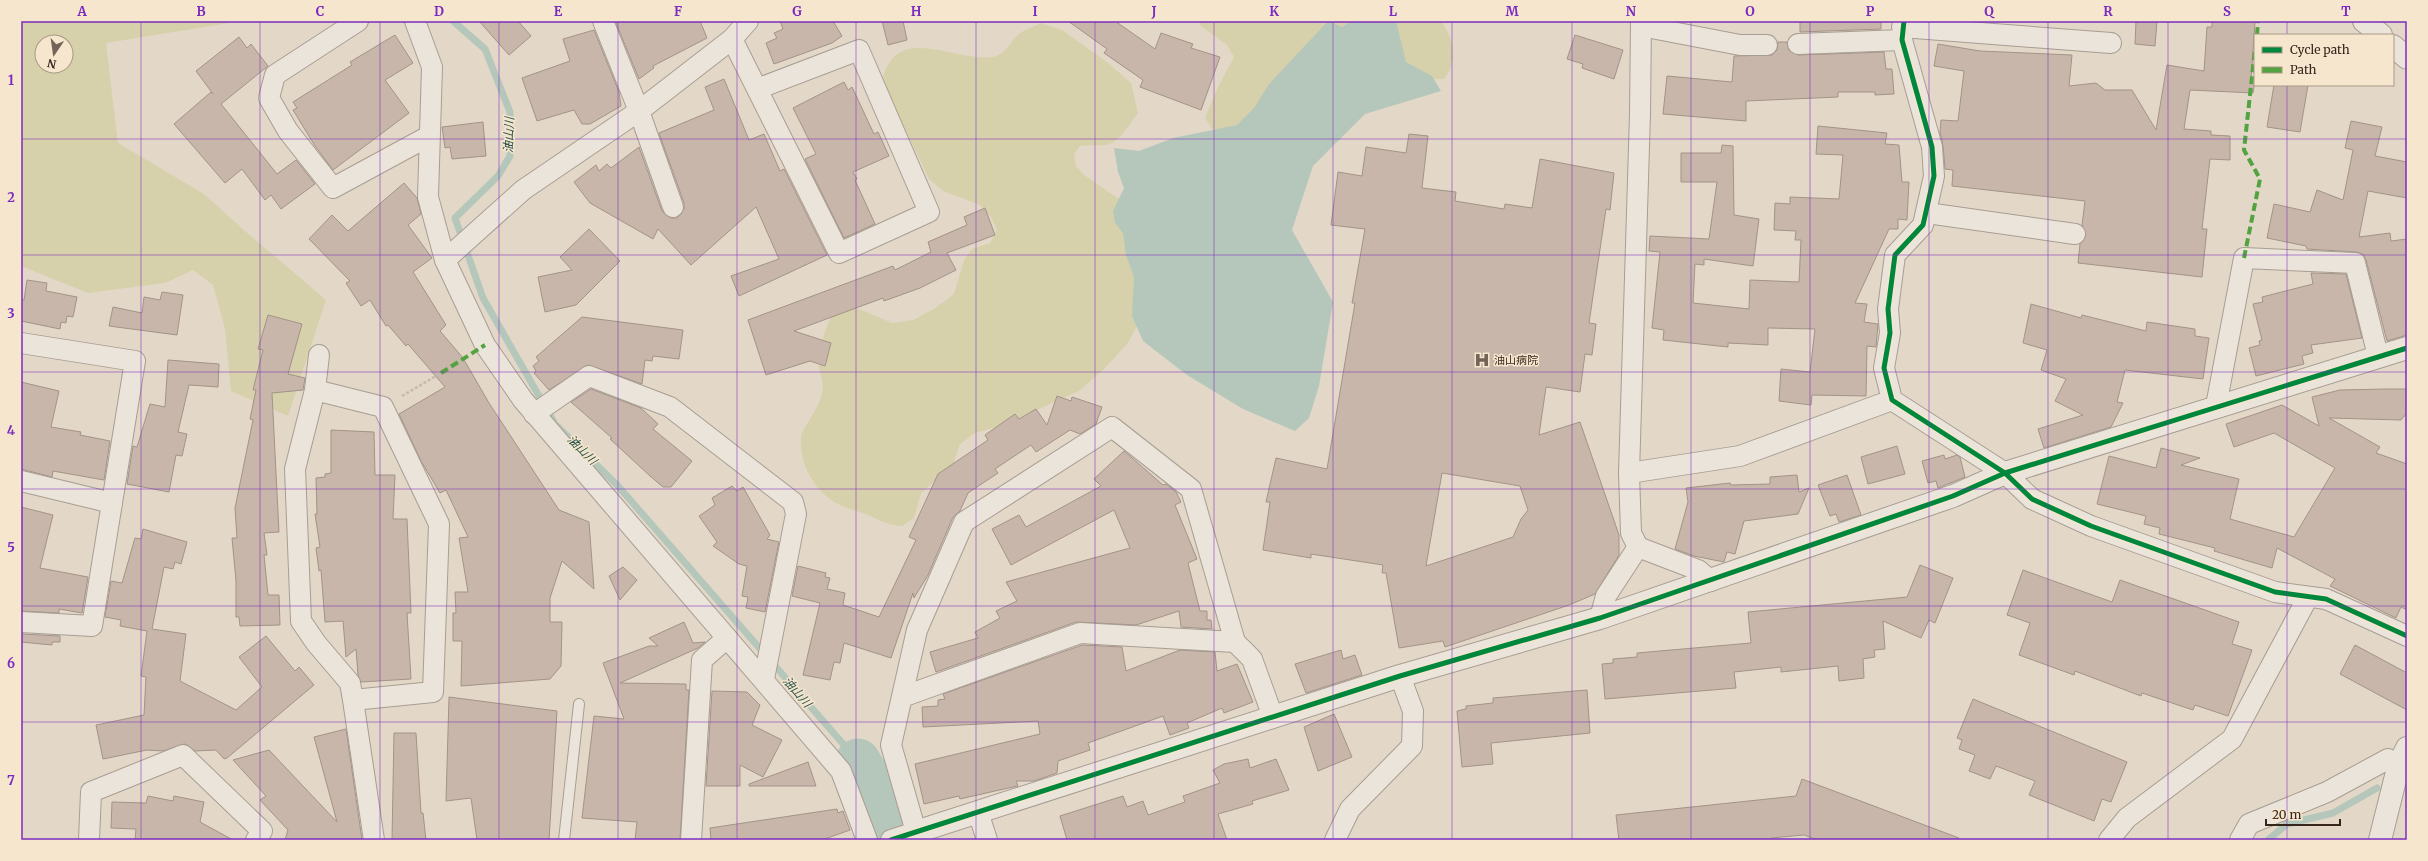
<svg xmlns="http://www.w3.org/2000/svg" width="2428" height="861" viewBox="0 0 2428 861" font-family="Merriweather,'Noto Sans JP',serif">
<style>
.green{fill:#d6d1aa;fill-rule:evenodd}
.water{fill:#b5c7ba}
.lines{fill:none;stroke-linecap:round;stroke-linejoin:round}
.stream{stroke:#b5c7ba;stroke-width:7}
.river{stroke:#b5c7ba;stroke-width:45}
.building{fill:#c7b6a9;stroke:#a39388;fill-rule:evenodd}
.service-casing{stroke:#a89d92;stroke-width:12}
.minor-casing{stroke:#a89d92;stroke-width:22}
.tertiary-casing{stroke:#a89d92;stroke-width:24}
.path{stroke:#c3bbb1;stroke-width:2.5;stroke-dasharray:3 2;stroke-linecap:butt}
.service{stroke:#ebe4da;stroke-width:10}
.minor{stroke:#ebe4da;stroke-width:20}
.tertiary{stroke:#ebe4da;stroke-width:22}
.quiet{stroke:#53a340;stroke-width:4;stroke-dasharray:8 4;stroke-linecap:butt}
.cycleway-casing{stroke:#f6e6cd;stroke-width:8}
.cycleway{stroke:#00873e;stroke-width:5}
.grid{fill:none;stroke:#7b2cbf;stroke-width:1;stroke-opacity:0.55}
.labels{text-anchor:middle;stroke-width:3;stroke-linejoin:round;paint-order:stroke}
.poi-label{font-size:11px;fill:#36251b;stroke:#f6e6cd;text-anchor:start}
.water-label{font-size:12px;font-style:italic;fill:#2a564f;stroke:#f6e6cd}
.neatline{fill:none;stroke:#7b2cbf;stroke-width:1.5}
.grid-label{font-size:13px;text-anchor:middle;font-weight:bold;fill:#7b2cbf}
</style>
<rect width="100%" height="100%" fill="#e3d8c8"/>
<g class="green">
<path d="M21 21H241L106 43 118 143 204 194 245 231 326 300 288 416 231 391 225 329 213 285 193 270 165 283 88 293 21 266ZM42 42H66V66H42Z"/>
<polygon points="1198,21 1361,21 1276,101 1220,140 1205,118 1218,87 1234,57 1227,45 1201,26"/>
<path d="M1382 21H1441C1454 39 1459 61 1444 79L1409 80Z"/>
<path d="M1041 23 1062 30 1107 62 1131 83 1138 113C1130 123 1119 144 1105 145 1097 146 1088 145 1080 146L1074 154 1076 166 1084 175 1125 203 1141 318 1128 343 1104 369 1079 391 1000 426 975 433 960 444 953 465 921 493 914 518 902 526C886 525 880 520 866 514 857 511 848 509 840 505 815 493 799 465 801 438 802 426 821 409 823 388 823 381 820 374 819 367 818 351 824 332 831 317L848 309H859L892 323 913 320 934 309 954 294 964 260 972 249 990 243 997 230 991 217 980 205 943 191 929 179 882 81C896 21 953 62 992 57 1006 55 1008 44 1017 36 1022 30 1034 27 1041 23Z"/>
</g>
<polygon class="water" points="1328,21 1342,27 1351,21 1396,21 1406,62 1432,76 1441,91 1365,114 1313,166 1292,230 1333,302 1319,386 1309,418 1295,431 1243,409 1187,375 1143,341 1132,316 1134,277 1126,255 1123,233 1115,223 1113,211 1124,188 1118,172 1114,148 1139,151 1173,138 1237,125 1254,108 1269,84"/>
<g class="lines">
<g class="stream">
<polyline points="453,21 485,49 510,112 510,156 498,176 455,218 483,298 555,424 618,486 858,761"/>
<polyline points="2268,840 2287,824 2333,813 2377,788"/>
</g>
<polyline class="river" points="858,761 882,801 899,840"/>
</g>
<g class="building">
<polygon points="479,21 518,21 531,36 509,55"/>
<polygon points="622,21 700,21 707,38 653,66 654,68 639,79 616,23"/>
<polygon points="780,21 833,21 842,36 832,43 774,64 766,43 777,38 774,33 783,29"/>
<polygon points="882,21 903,21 907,40 888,45"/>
<polygon points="1068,21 1115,21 1155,49 1161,33 1193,44 1191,48 1220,57 1201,110 1140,87 1143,80 1104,53 1107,49"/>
<polygon points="1800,21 1881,21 1881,29 1800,32"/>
<polygon points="2136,21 2157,21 2155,46 2135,44"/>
<polygon points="2212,21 2255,22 2251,79 2255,80 2253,93 2190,90 2184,129 2211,131 2211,135 2230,136 2230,160 2210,159 2202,229 2207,229 2202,277 2078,263 2080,244 2086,235 2082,225 2085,201 1952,186 1953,170 1945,169 1943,146 1940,132 1941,120 1958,121 1964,71 1934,66 1938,44 1980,51 2072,55 2069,86 2096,83 2105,90 2132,90 2156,130 2167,65 2204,71 2207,27 2212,27"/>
<polygon points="594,30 619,92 621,106 590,124 582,124 574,110 537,121 522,78 570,61 563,39"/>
<polygon points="395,35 413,63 385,80 409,113 333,170 315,146 293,110 297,108 293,102 352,65 350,62"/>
<polygon points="1575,35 1623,50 1614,79 1582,68 1583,64 1567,59"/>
<polygon points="239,37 247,48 251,44 268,66 221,104 277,174 296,160 315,184 281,209 271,195 265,200 242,169 225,183 174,124 211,92 213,94 196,71"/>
<polygon points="1778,42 1787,42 1789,50 1798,55 1884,52 1886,69 1892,69 1894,94 1875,95 1875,92 1838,92 1838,97 1746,101 1746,121 1663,114 1667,76 1732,82 1734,56 1772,55 1777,50"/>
<polygon points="724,79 749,140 764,134 780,171 784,169 827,255 739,296 731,276 779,259 756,207 691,265 658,229 653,239 590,203 574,182 596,165 599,171 607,164 611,168 639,147 662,211 671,218 677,218 684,209 684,203 659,133 714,110 705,87"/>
<polygon points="844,82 848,90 852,87 874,134 878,132 889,156 853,172 857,179 855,180 875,224 844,238 805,159 816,154 793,108"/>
<polygon points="2274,85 2308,85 2300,132 2267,127"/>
<polygon points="2351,121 2382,127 2375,156 2407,162 2407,198 2368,191 2359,237 2390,233 2391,241 2407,239 2407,335 2387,341 2366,260 2363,254 2356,252 2307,249 2306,246 2267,238 2274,204 2310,212 2317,190 2343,200 2353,150 2345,148"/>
<polygon points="483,122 486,156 452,159 450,147 445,148 442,127"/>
<polygon points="1818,126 1887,133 1885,144 1899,145 1902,182 1909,182 1907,220 1898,219 1898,229 1889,229 1855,303 1867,304 1864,322 1878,324 1876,347 1867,346 1866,396 1812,395 1811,405 1779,401 1781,369 1810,372 1815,329 1768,328 1768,345 1728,343 1728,347 1663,340 1664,330 1652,328 1660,252 1649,251 1650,236 1709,239 1717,182 1681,182 1681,153 1721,153 1722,145 1733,146 1734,215 1759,219 1753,266 1704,259 1704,265 1695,264 1693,303 1749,309 1750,280 1799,282 1801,240 1795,240 1796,231 1774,230 1775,203 1790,204 1790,197 1839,199 1843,155 1816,154"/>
<path d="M1409 134 1428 136 1422 188 1456 192 1455 201 1504 209 1505 204 1532 208 1540 159 1614 173 1610 210 1606 209 1589 323 1596 324 1592 355 1585 354 1580 392 1546 387 1539 435 1580 422 1619 535V555L1595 594 1569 605 1445 647 1443 641 1399 648 1386 573H1382L1383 565 1311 554V558L1263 550 1270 502H1266L1276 458 1327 469 1355 303H1352L1365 229 1331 225 1338 172 1362 176 1366 147 1406 153ZM1442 473 1520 486 1528 510 1521 519 1513 537 1426 566Z"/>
<polygon points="404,183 417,198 421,214 408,225 432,258 413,272 446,325 440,331 463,358 489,403 559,510 589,522 594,589 562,561 550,598 550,622 562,622 561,666 550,679 461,686 462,641 453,641 453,613 456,613 455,592 468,592 459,538 468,537 446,490 440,493 421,461 399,414 445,387 408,344 406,346 388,325 386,326 370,300 361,306 346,283 350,281 309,239 332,215 348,231"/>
<polygon points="985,208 995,235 947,253 956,270 920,288 884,301 883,298 794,331 831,343 825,366 810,361 766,375 748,320 893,266 895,270 931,252 928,242 967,225 964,217"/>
<polygon points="589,229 620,261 576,305 545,312 538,277 572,270 560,257"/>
<polygon points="2311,273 2346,274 2362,338 2311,345 2313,353 2302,356 2304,364 2256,376 2249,348 2260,345 2259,341 2262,340 2253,304 2263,302 2262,297 2313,284"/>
<polygon points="27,280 47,283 46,291 77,297 73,317 67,316 66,323 61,322 60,329 21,321 21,299 24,300"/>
<polygon points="162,292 183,295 177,335 109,326 113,307 142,313 144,297 160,300"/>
<polygon points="2031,304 2081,318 2082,315 2146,331 2147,322 2195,329 2195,336 2209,338 2203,379 2125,370 2117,402 2123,403 2111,427 2044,448 2038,429 2083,415 2055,401 2066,379 2041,370 2047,350 2023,343"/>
<polygon points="268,315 302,324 288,374 305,378 303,390 272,393 279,532 264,533 267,555 264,555 268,595 279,595 280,625 240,626 239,617 236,617 236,581 232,538 237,538 235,508 253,420 250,419 256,390 253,390 263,350 258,349"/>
<polygon points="582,317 683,330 679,359 653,356 652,361 645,360 642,384 588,365 549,390 534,373 536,371 533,366 539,361 536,357"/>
<polygon points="168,360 219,364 218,387 189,385 178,432 187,434 182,456 176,455 169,492 127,484 133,446 137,447 150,404 165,407"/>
<polygon points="21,382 59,391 51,427 81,432 80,435 110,441 104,480 53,471 52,477 21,469"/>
<polygon points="591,389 641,408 658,424 653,429 692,461 671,487 663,487 650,476 610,439 612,438 571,402"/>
<polygon points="2386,389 2407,389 2407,413 2401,420 2329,418 2380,447 2376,453 2407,464 2407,610 2401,607 2396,618 2330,586 2335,579 2277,548 2272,568 2214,551 2215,548 2159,534 2160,528 2144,524 2146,516 2097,504 2109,456 2156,468 2161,448 2200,458 2181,465 2239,479 2230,519 2294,537 2335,468 2274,433 2234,447 2226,424 2282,405 2319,426 2312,397 2340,390"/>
<polygon points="1057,396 1071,401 1072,397 1102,407 1096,424 1080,434 1070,430 1036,452 1031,445 995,469 998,473 968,493 960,511 953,517 928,575 914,598 913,593 891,658 844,643 840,663 834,662 830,680 803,675 820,603 792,596 798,566 826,573 825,577 830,578 827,589 845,593 843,605 879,617 916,540 909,537 938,474 988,440 985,435 1015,414 1019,419 1036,409 1047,425"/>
<polygon points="331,430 374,432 375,475 395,475 393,519 407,519 411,613 407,613 411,679 361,682 358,675 356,649 346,657 343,621 325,622 321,570 319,571 316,548 320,547 315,514 317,514 316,478 325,477 325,474 331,473"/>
<polygon points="1897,446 1905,474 1868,484 1861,457"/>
<polygon points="1124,451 1163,485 1166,484 1176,492 1181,502 1175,505 1197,559 1188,563 1200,611 1207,611 1207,620 1211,620 1212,629 1181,627 1179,611 1136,625 1076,622 936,672 930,652 978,638 975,632 1000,618 996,611 1017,601 1006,582 1130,548 1114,510 1011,565 992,529 1019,515 1026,527 1101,486 1094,479"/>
<polygon points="1944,455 1945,459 1957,455 1960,457 1965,477 1938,488 1936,481 1928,483 1922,461"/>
<polygon points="1797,475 1799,492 1809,488 1798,514 1744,521 1735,554 1727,552 1724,562 1694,556 1675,549 1688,502 1686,488 1730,483 1731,485 1770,484 1770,477"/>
<polygon points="1847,475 1861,515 1839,522 1836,514 1830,516 1818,485"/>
<polygon points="732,486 737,491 743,487 770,535 767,539 779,542 765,612 746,608 748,597 742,596 747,566 739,564 713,546 717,542 699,516 715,505 712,498"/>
<polygon points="21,507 53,515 40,568 88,577 82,613 59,609 59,613 21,611"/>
<polygon points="143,529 187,542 181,564 175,562 173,569 164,567 152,629 186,634 180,681 236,710 262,687 239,657 266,636 295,671 299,667 314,685 227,758 224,759 216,750 195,751 185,744 163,751 147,750 103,759 96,725 144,715 146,677 141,676 147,631 120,626 121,620 105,617 111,581 122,583 135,538 141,539"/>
<polygon points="1920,565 1953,578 1935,623 1929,620 1921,638 1883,621 1885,649 1874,650 1875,657 1863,659 1864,678 1839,681 1838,666 1781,672 1781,667 1734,672 1736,688 1605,699 1602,664 1613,663 1613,659 1637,657 1637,653 1751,643 1748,612 1907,597"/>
<polygon points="623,567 637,580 620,600 609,576"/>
<polygon points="2023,570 2112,602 2120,580 2239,622 2232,644 2252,650 2228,716 2195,705 2193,710 2142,693 2141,696 2075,671 2074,675 2019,655 2030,623 2007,615"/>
<polygon points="684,622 693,643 705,642 698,648 620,683 686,684 686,690 689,690 680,840 635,840 637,822 582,818 594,716 624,719 603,663 649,646 658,646 649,638"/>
<polygon points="21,634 60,636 60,642 52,642 52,645 21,642"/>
<polygon points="1082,645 1122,647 1126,671 1180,650 1215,652 1217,671 1237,664 1253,702 1224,713 1222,708 1187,723 1189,728 1170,735 1163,716 1088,743 1090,750 1058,761 1057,773 1034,781 1016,781 1018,786 995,791 960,799 959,796 924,804 915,764 1040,734 1038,721 923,727 922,707 938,706 938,700 945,699 943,694"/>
<polygon points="2355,645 2407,673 2407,710 2340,674"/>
<polygon points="1341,650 1343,659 1355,655 1362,675 1306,693 1295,664"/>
<polygon points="1587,690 1590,733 1491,743 1493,764 1462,767 1457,711 1466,709 1466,706 1493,703 1493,698"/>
<polygon points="712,691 747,692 760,705 752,725 782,740 763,777 740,765 740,786 706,786"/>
<polygon points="449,697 557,711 549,840 477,840 471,798 446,801"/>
<polygon points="1973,699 2127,762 2111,802 2102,799 2094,821 2029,795 2035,781 1996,766 1990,779 1969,771 1975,755 1959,749 1962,740 1957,738"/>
<polygon points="1334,714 1352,757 1318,771 1304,727"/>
<polygon points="346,729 362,840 285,840 288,830 260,800 266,796 233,760 269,750 337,822 314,737"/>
<polygon points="394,733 416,733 421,813 423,813 426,840 392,840"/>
<polygon points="1248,759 1250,768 1276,759 1289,790 1252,801 1253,804 1218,814 1227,840 1067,840 1060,816 1123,796 1127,807 1143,801 1148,815 1185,802 1183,796 1220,783 1213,770 1224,764"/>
<polygon points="808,762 816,786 749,786 749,784"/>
<polygon points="1802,779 1959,838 1958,840 1818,840 1804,835 1771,838 1771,840 1619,840 1616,815 1796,796"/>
<polygon points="148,796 173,801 174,796 204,802 200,822 233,840 135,840 136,829 111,828 112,802 146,803"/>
<polygon points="837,809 838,813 843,811 850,830 822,840 711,840 710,828"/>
</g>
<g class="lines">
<g class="service-casing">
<polyline id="service" points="564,840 579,704"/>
</g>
<g class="minor-casing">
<g id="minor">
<polyline points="358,21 275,75 269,98 288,131 333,188 429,136"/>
<polyline points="415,21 432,67 428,197 445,260 485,345 523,400 841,771 867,840"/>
<polyline points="603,21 639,111 673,207"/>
<polyline points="1641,21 1640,114 1629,473 1631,533 1638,547 1698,570 1711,581"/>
<polyline points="1904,21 1902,40 1932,147 1934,176 1923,225 1895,255 1888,309 1890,333 1884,368 1892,400 2005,473 2032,499 2091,526 2275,592 2326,599 2407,636"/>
<polyline points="1641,26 1740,45 1767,45"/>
<polyline points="1902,27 2111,43"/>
<polyline points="732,39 839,253 929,212 859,50 757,89"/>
<polyline points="1798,44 1902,40"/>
<polyline points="1927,213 2075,234"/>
<polyline points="445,260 523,190 639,111 732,39 748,21"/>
<polyline points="21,343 135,361 92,626 21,622"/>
<polyline points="315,390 319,355"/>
<polyline points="2216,406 2244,258 2355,263 2378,356"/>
<polyline points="534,414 589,376 670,407 793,502 796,514 764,679"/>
<polyline points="1629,473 1740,456 1892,400"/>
<polyline points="21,481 112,503"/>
<polyline points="1600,618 1606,596 1638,547"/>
<polyline points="1235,642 1252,659 1273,717"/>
<polyline points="353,700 433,692 439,524 383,407 315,390 295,469 301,621 316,643 350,683 353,700 374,840"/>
<polyline points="978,812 987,840"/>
<polyline points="89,840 91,792 183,755 262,831 256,840"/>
<polyline points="691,840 702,660 727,638"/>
<polyline points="891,840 916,832 891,745 917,630 964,522 1112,427 1191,489 1235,642 1080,633 902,697"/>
<polyline points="1335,840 1350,809 1412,746 1413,711 1400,676"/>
<polyline points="2109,840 2127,818 2232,739 2308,597"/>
<polyline points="2240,840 2249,824 2327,792 2388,759 2399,764"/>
</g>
</g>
<g class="tertiary-casing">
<g id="tertiary">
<polyline points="2364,21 2381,35"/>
<polyline points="2393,46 2407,58"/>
<polyline points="916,832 1400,676 1600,618 1953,496 2005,473 2407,348"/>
<polyline points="2380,840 2399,764 2407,748"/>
</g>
</g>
<polyline class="path" points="402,396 441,373"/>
<use href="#service" class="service"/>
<use href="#minor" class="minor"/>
<use href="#tertiary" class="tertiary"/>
<g class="quiet">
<polyline points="2257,35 2258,21"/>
<polyline points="2244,258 2260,179 2244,150 2255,49"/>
<polyline points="441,373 485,345"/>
</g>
<g class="cycleway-casing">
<g id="cycleway">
<polyline points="1904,21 1902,40 1932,147 1934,176 1923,225 1895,255 1888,309 1890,333 1884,368 1892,400 2005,473 2032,499 2091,526 2275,592 2326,599 2407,636"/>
<polyline points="891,840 1400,676 1600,618 1953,496 2005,473 2407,348"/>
</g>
</g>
<use href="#cycleway" class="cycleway"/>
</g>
<path class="grid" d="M141 21V840M260 21V840M380 21V840M499 21V840M618 21V840M737 21V840M856 21V840M976 21V840M1095 21V840M1214 21V840M1333 21V840M1452 21V840M1572 21V840M1691 21V840M1810 21V840M1929 21V840M2048 21V840M2168 21V840M2287 21V35M2287 85V840M21 139H2407M21 255H2407M21 372H2407M21 489H2407M21 606H2407M21 722H2407"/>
<defs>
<g id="hospital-bare" transform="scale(1.2)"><path d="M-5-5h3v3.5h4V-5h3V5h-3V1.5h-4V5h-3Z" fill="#736458" stroke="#f6e6cd" stroke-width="2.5" paint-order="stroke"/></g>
</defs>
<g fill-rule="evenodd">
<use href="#hospital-bare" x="1482" y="360"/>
</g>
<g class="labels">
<g class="poi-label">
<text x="1494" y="364">油山病院</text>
</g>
<g class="water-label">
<text transform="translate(509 135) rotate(-88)" y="4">油山川</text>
<text transform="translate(582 450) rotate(45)" y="4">油山川</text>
<text transform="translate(797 692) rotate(49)" y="4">油山川</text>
</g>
</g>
<rect width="2428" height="861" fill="none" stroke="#f6e6cd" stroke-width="44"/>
<rect x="2254" y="34" width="140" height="52" fill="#f6e6cd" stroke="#a99986"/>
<rect x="2262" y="47" width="20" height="6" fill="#00873e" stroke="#a99986"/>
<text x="2290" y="54" font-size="12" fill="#36251b">Cycle path</text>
<rect x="2262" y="67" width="20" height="6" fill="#53a340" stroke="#a99986"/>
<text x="2290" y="74" font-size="12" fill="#36251b">Path</text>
<g transform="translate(54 54) rotate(193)"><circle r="19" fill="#f6e6cd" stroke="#a99986"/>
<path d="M0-3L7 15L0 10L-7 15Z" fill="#736458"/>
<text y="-6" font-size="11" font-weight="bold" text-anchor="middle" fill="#36251b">N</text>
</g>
<path d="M2266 819v6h74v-6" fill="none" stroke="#36251b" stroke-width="2"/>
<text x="2272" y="819" font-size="12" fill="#36251b" stroke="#f6e6cd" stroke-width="3" paint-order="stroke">20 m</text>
<rect x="22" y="22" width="2384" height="817" class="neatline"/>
<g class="grid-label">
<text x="82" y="16">A</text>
<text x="201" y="16">B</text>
<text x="320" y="16">C</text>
<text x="439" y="16">D</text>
<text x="558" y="16">E</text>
<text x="678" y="16">F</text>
<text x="797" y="16">G</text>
<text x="916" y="16">H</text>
<text x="1035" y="16">I</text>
<text x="1154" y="16">J</text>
<text x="1274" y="16">K</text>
<text x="1393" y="16">L</text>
<text x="1512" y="16">M</text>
<text x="1631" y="16">N</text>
<text x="1750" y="16">O</text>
<text x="1870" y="16">P</text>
<text x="1989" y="16">Q</text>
<text x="2108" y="16">R</text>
<text x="2227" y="16">S</text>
<text x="2346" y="16">T</text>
<text x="11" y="85">1</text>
<text x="11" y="202">2</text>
<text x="11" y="318">3</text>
<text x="11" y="435">4</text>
<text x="11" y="552">5</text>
<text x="11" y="668">6</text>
<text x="11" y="785">7</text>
</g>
</svg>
